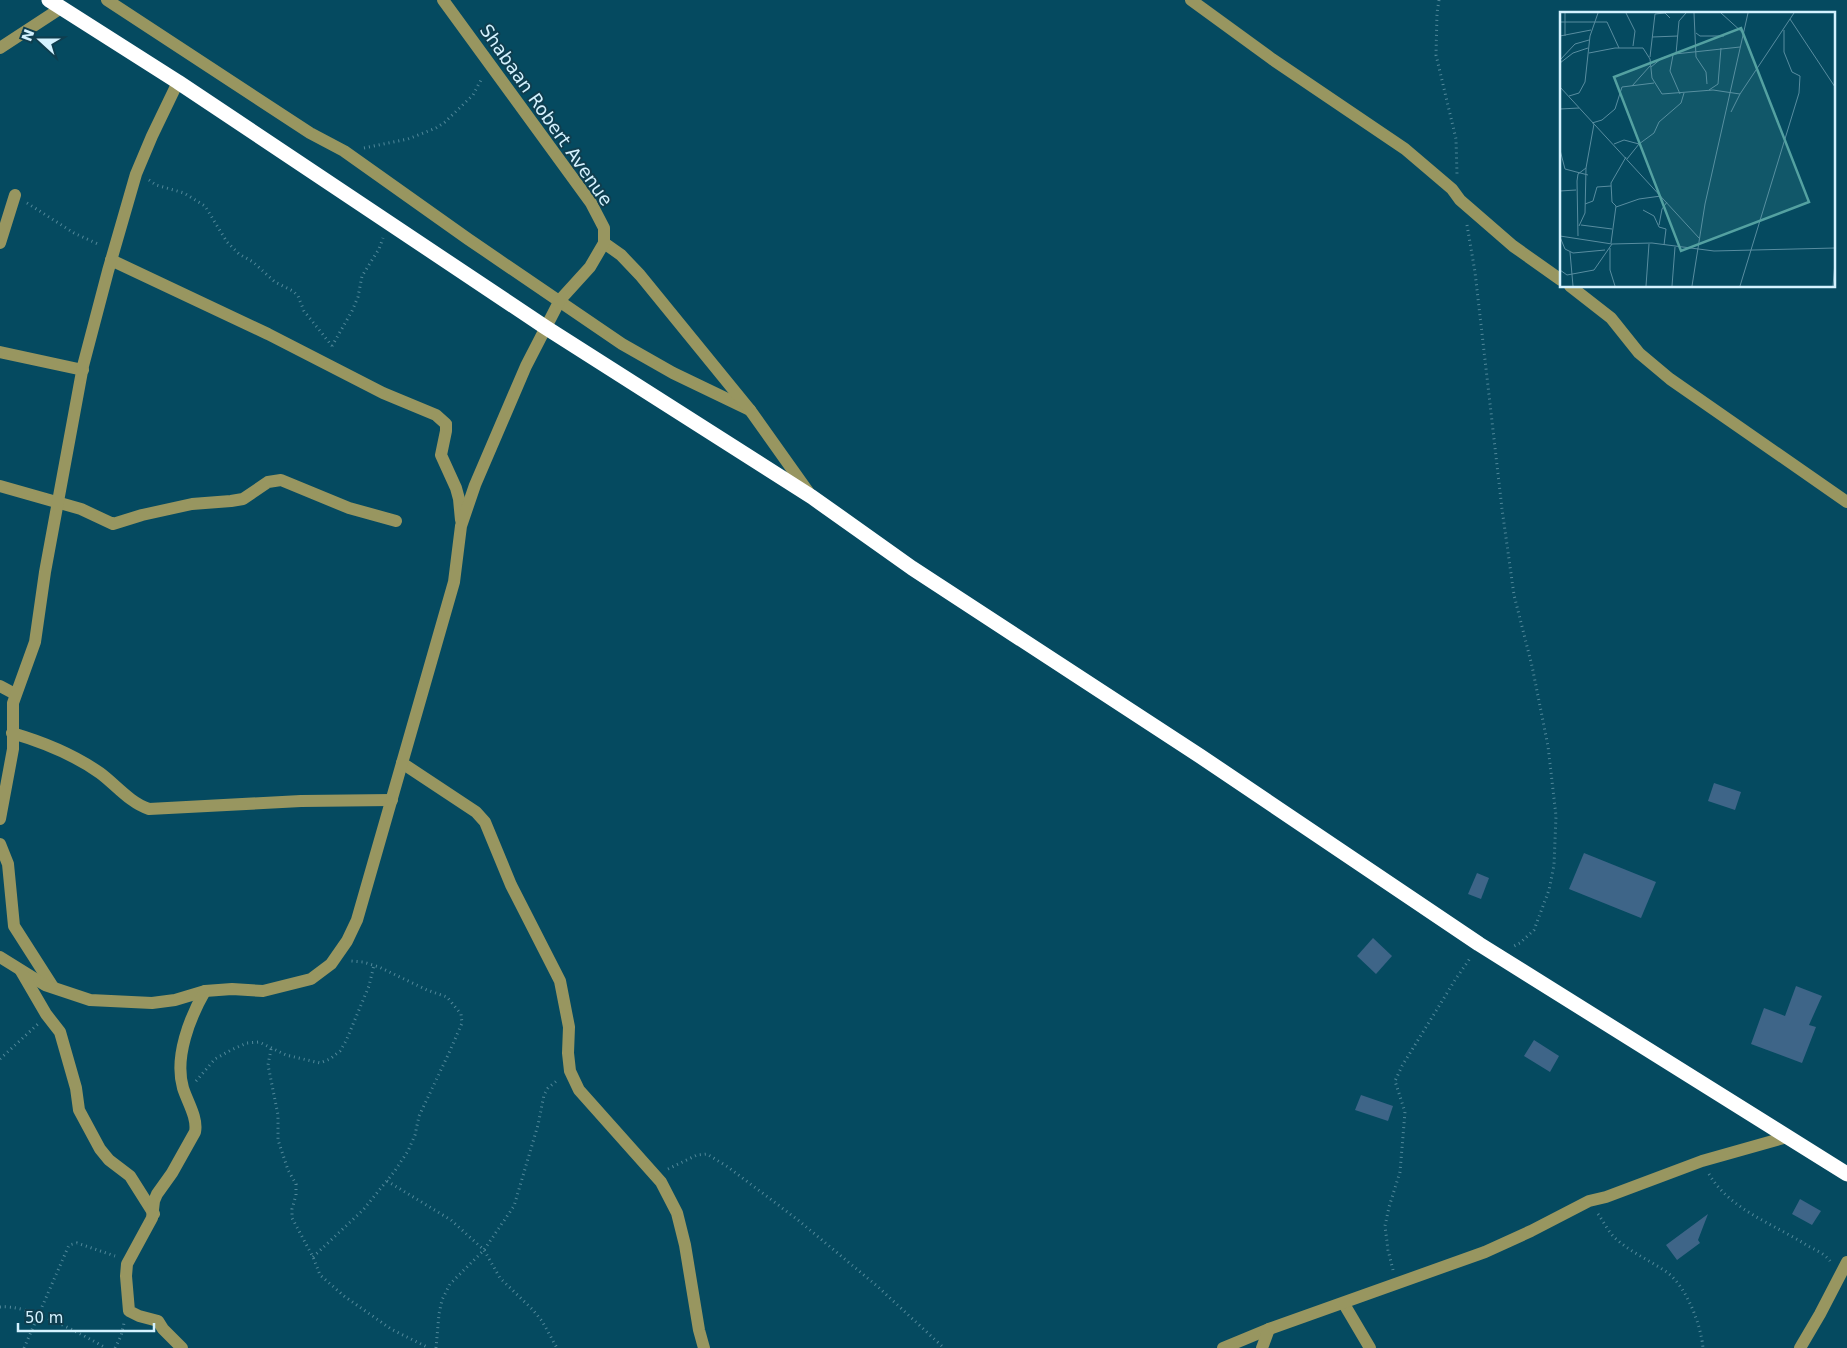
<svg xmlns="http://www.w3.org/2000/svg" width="1847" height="1348" viewBox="0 0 1847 1348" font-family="'DejaVu Sans',sans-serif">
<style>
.building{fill:#3e6588}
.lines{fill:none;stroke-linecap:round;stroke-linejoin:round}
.path{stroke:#51889a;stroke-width:3;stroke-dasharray:1 4;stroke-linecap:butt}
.minor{stroke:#989660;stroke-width:12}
.highway{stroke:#fff;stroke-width:15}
.labels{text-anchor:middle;stroke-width:4;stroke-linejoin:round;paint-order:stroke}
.street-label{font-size:18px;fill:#d4f2ff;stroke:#0f3e4f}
.inset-road{fill:none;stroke:#588da0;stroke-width:1}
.view{fill:#54a1a1;fill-opacity:0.15;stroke:#54a1a1;stroke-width:2.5}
.inset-edge{fill:none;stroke:#d4f2ff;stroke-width:2.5}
</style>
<rect width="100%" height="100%" fill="#054a60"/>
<g class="building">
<polygon points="1714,783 1741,792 1735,810 1708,801"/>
<polygon points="1584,853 1656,882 1641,918 1569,889"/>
<polygon points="1477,873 1489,878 1481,899 1468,894"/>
<polygon points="1373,938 1392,956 1376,974 1357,956"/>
<polygon points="1796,986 1822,996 1809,1025 1816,1027 1802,1063 1751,1044 1764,1008 1785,1016"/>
<polygon points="1534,1040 1559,1056 1550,1072 1524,1056"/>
<polygon points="1361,1095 1393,1106 1388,1121 1355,1110"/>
<polygon points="1800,1199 1821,1211 1812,1225 1792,1214"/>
<polygon points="1708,1214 1698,1240 1700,1243 1677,1260 1666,1245"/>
</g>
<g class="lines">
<g class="path">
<polyline points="1439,0 1437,13 1436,55 1456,139 1457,174"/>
<polyline points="364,148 408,139 436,128 445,122 473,95 482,78"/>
<polyline points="149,180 156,185 184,193 205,206 227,242 239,254 253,262 275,282 293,291 298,296 304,311 332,346"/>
<polyline points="27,203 74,233 100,245"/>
<polyline points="1467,225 1475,272 1502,509 1514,595 1532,666 1548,746 1556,816 1554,865 1549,890 1534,930 1520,943 1514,946"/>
<polyline points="332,346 352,311 358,297 362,276 379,249 383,238"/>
<polyline points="271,1049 268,1065 278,1115 278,1140 288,1170 296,1184 296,1195 292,1209 292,1218 313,1257 320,1275 344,1296 391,1329 429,1348"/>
<polyline points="0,1059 38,1024"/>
<polyline points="196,1081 215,1059 231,1050 247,1043 259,1042 286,1055 320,1063 330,1059 340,1051 346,1041 369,986 374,965"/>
<polyline points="668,1169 697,1155 707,1154 728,1167 798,1220 877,1286 944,1348"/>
<path d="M1709 1174C1730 1210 1774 1224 1808 1246 1816 1250 1825 1254 1830 1261"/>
<polyline points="387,1181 451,1220 484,1250 500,1278 533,1310 542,1321 557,1348"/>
<path d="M1598 1214C1604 1222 1609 1233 1616 1239 1632 1253 1651 1261 1668 1273 1687 1288 1701 1325 1703 1348"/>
<polyline points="313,1257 363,1210 394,1172 408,1151 415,1135 419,1116 449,1053 462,1023 461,1014 447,997 427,990 379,967 363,962 351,961"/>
<polyline points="1393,1270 1388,1250 1385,1226 1389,1207 1400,1172 1405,1112 1395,1081 1402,1066 1455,980 1471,957"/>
<path d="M0 1307C28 1304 81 1334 106 1348"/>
<polyline points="24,1348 69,1245 77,1243 115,1256"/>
<polyline points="115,1348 121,1336 124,1323"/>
<polyline points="436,1348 439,1314 442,1300 450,1284 484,1250 514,1206 538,1125 544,1095 548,1088 559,1079"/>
</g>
<g class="minor">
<polyline points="107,0 310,133 344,151 468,239 622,344 673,373 750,410"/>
<polyline points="1191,0 1272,59 1405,149 1452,189 1460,200 1513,246 1561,280"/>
<polyline points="0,48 61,8"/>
<polyline points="0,243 15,195"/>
<polyline points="604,243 621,255 640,275 750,410 809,493"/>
<polyline points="111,260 268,334 383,393 436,415 446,424 446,431 441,455 456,488 459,499 461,520"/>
<polyline points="1570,286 1611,318 1639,353 1670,379 1847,502"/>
<polyline points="0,352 83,370"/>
<polyline points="0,486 81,509 113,524 142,515 192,504 231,501 243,499 268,482 281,480 349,508 396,521"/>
<polyline points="0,686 15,694"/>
<path d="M12 733C43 742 73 754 100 773 115 784 130 803 149 809L301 801 392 800"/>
<polyline points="402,763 476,812 485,822 511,885 560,981 569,1027 568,1053 570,1071 579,1090 661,1182 677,1213 685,1245 699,1330 704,1348"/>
<polyline points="0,819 13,749 13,703 35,642 45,572 83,366 108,271 136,174 152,136 178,82"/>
<polyline points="0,844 8,864 14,926 53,987"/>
<polyline points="0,957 45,985 90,1000 152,1003 175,1000 205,991 232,989 263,991 311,979 331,964 347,941 357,920 454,582 461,526 475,485 526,366 560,300 590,267 604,243 604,228 591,203 443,0"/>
<polyline points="21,971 46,1014 60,1032 76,1088 79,1110 100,1149 109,1160 130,1176 154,1214"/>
<polyline points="1344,1304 1370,1348"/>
<path d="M182 1348 163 1329 158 1321 139 1316 129 1311 126 1276 127 1264 152 1218 154 1201 157 1194 172 1173 195 1132C198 1118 187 1101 183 1088 174 1057 190 1017 205 991"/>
<polyline points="1223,1348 1269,1329 1485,1252 1531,1231 1589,1201 1606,1197 1702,1161 1787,1137"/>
<polyline points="1262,1348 1269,1329"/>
<polyline points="1800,1348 1820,1314 1847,1262"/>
</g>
<polyline class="highway" points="49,0 178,82 545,327 812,497 912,568 1200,756 1479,944 1847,1174"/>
</g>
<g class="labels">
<g class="street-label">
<text transform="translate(546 115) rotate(55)" y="6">Shabaan Robert Avenue</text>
</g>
</g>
<g transform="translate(1560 12)">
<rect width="275" height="275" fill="#054a60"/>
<path class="inset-road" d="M66 1 75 19 73 34M134 1 136 45 146 60 147 72M161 1 183 21M95 2 105 1 110 6M230 7 275 75M0 10H47L59 36M136 21 140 24H164M0 24 31 18M5 24V1M92 25 118 24M29 41 55 36H83L90 47 92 66 102 82 153 78 180 82 234 1M116 42 119 9 126 1M113 43 110 59 120 82M90 45 95 2M0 48 15 32 29 28M0 51 13 41 28 36M91 55 102 46 115 42 180 35M72 74 90 54M0 75 139 226M149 78 158 72 161 36M9 84 19 81 25 70 30 24 38 1M0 97 19 96M171 100 180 82M32 111 42 108 55 97 62 75 94 71M54 132 64 128 79 132M0 138 5 157 28 163M67 147 79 132 94 121 99 110 121 91 124 81M0 179 16 178M25 192 33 189 37 175 51 174M56 195 79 187 101 184M83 198 94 204 99 215 106 217 104 233M21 213 52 217M99 213 102 197 107 190M19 214 25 201 26 156 34 112M0 224 52 232 92 231 154 239 275 236M18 224 17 169 18 162 26 156M0 225 5 237 13 241 45 238M51 231 56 194 52 190 51 171 66 145M50 236V258L55 274M10 240 13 274M0 258 7 263 34 258 52 232M86 274 89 232M112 274 115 235M132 274 145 192 188 1M180 274 239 81 240 64 232 60 224 40V18M273 274 275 250"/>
<path class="view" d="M181 16 249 190 121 239 54 65Z"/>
<rect width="275" height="275" class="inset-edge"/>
</g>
<g transform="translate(40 40) rotate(291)" stroke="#0f3e4f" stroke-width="4" paint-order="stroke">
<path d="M0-4L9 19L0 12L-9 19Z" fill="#d4f2ff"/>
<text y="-8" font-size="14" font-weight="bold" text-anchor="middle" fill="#d4f2ff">N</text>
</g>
<path d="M18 1323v8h136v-8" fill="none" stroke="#d4f2ff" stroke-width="2.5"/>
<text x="25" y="1323" font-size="15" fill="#d4f2ff" stroke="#0f3e4f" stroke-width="4" paint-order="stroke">50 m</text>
</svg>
